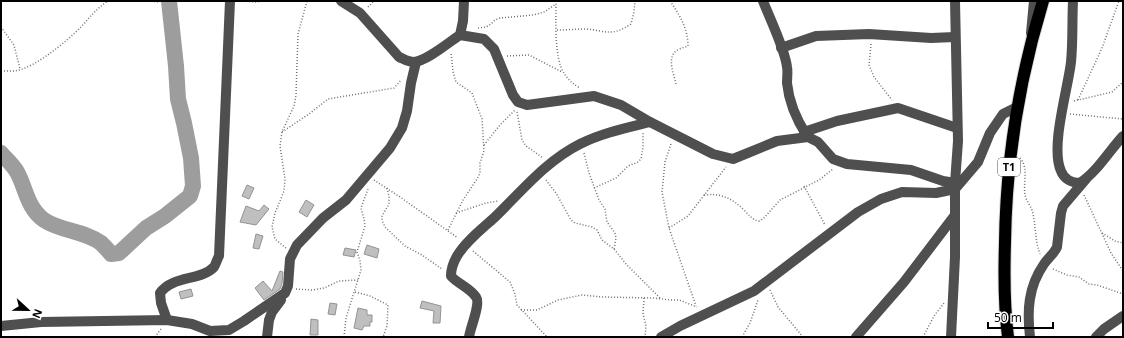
<svg xmlns="http://www.w3.org/2000/svg" width="1124" height="338" viewBox="0 0 1124 338" font-family="'Open Sans',sans-serif">
<style>
.lines{fill:none;stroke-linecap:round;stroke-linejoin:round}
.river{stroke:#9d9d9d;stroke-width:16}
.building{fill:#bfbfbf;stroke:#939393}
.highway-casing{stroke:#dbdbdb;stroke-width:14}
.path{stroke:#717171;stroke-width:1.5;stroke-dasharray:1 2;stroke-linecap:butt}
.minor{stroke:#4f4f4f;stroke-width:10}
.highway{stroke:#000;stroke-width:12}
.labels{text-anchor:middle;stroke-width:3;stroke-linejoin:round;paint-order:stroke}
.shield{fill:#fff;stroke:#4c4c4c;stroke-width:1}
.shield-label{font-size:11px;font-weight:bold;fill:#000}
</style>
<rect width="100%" height="100%" fill="#fff"/>
<g class="lines">
<path class="river" d="M1 153C6 159 13 165 17 172 26 188 27 208 44 220 60 231 85 231 101 243 104 246 108 250 111 254L119 253 146 228 165 216 190 196 193 186 191 158 184 123 178 99 176 66 169 1"/>
</g>
<g class="building">
<polygon points="247,185 254,188 249,199 242,196"/>
<polygon points="306,200 314,205 307,217 299,212"/>
<polygon points="264,205 269,209 256,225 240,222 246,206 259,211"/>
<polygon points="256,234 263,236 259,249 253,248"/>
<polygon points="367,245 379,249 377,258 364,254"/>
<polygon points="345,248 356,250 354,257 343,255"/>
<polygon points="280,271 283,272 282,284 280,289 264,300 255,288 263,281 272,291"/>
<polygon points="191,289 193,296 181,299 179,292"/>
<polygon points="422,301 441,306 440,323 433,323 434,311 420,308"/>
<polygon points="330,303 337,304 335,315 328,314"/>
<polygon points="358,308 367,310 367,315 372,315 372,322 370,322 370,326 364,326 362,330 354,328"/>
<polygon points="311,319 318,320 318,335 310,335"/>
</g>
<g class="lines">
<g class="highway-casing">
<path id="highway" d="M1008 337C1004 306 1004 274 1005 243 1006 160 1019 80 1043 1"/>
</g>
<g class="path">
<polyline points="151,1 158,2"/>
<polyline points="240,1 257,2 262,1"/>
<path d="M556 1C556 19 554 59 564 73 568 80 573 84 580 88"/>
<path d="M670 1C679 14 688 28 688 46 683 48 677 49 674 53 668 61 674 75 676 84"/>
<polyline points="368,7 374,1"/>
<polyline points="1,27 14,45 20,69"/>
<polyline points="478,28 486,27 491,24 495,20 500,18 533,15 544,12 556,4"/>
<path d="M557 30C566 30 576 29 586 29 607 31 611 37 631 24L634 12 635 1"/>
<polyline points="871,44 869,65 874,77 892,100"/>
<polyline points="507,56 529,55 562,72"/>
<path d="M1 71C5 71 9 71 14 71 34 69 67 41 81 27 90 17 97 8 108 1"/>
<polyline points="1078,100 1102,48 1119,1"/>
<polyline points="1074,101 1112,92 1123,82"/>
<polyline points="517,112 522,140 526,146 543,158"/>
<polyline points="1070,114 1123,119"/>
<polyline points="282,132 309,114 328,99 394,88 401,80"/>
<polyline points="671,144 665,162 662,192 669,228 696,306"/>
<polyline points="484,145 500,125 515,110"/>
<polyline points="584,153 589,173 599,200 605,209 607,222 615,233 616,238 614,249"/>
<path d="M1020 158C1029 168 1023 183 1025 195 1026 201 1032 207 1033 214 1036 228 1035 241 1040 254"/>
<polyline points="374,180 400,197 458,238"/>
<polyline points="546,180 556,193 571,220 575,223 592,227 597,230 602,240 614,249 626,264 660,298"/>
<polyline points="804,186 825,225"/>
<polyline points="387,188 389,196 389,204 382,216 382,220 385,227 405,246 422,255 442,269"/>
<polyline points="594,188 616,178 628,166 638,162 641,159 643,147 643,133"/>
<path d="M704 195C721 193 732 198 744 210 749 215 752 220 759 221L763 219 780 200 819 180 833 169"/>
<polyline points="1084,195 1111,253 1123,271"/>
<polyline points="456,213 486,203 498,201"/>
<polyline points="669,228 688,216 726,167"/>
<polyline points="448,230 463,200 477,179 480,173 480,163 484,151 482,119 472,93 456,82 453,72 451,52"/>
<polyline points="1102,233 1115,241 1123,243"/>
<polyline points="286,248 275,239 272,227 275,213 284,191 285,179 280,146 282,132 294,106 296,95 298,34 307,1"/>
<polyline points="473,251 510,282 515,294 517,305 547,337"/>
<polyline points="1053,269 1067,275 1079,277 1089,284 1097,285 1123,294"/>
<polyline points="296,289 312,290 324,288 339,281 358,280"/>
<polyline points="770,290 778,307 803,337"/>
<polyline points="355,292 370,296 388,305 387,326 383,337"/>
<polyline points="644,298 643,313 646,326 645,337"/>
<polyline points="521,310 537,310 558,300 582,295 602,297 654,298 670,300 679,300 697,307"/>
<polyline points="155,337 161,329"/>
<polyline points="344,337 346,318 361,270 360,261 357,252 365,226 364,219 361,208 368,189"/>
<polyline points="742,337 750,323 758,300"/>
<polyline points="923,337 934,316 944,303"/>
</g>
<g class="minor">
<path d="M341 1 360 13 399 57C404 59 408 62 414 62 427 61 449 42 460 35L484 39 494 49 513 95 518 102 527 105 594 96 621 105 650 122 713 154 733 159 777 141 808 137 818 142 833 159 847 164 911 170 943 181 955 183"/>
<path d="M763 1C770 19 785 49 787 67 788 72 787 78 787 83 789 103 796 119 807 136"/>
<path d="M1073 1C1072 21 1073 42 1071 62 1068 89 1050 147 1061 171 1064 179 1072 183 1080 183 1097 172 1109 151 1123 136"/>
<polyline points="1031,33 1034,1"/>
<polyline points="460,35 463,21 464,1"/>
<polyline points="781,48 816,36 869,34 931,38 955,37"/>
<polyline points="804,132 837,121 898,108 957,128"/>
<path d="M167 320 161 303 160 293C173 275 201 281 214 267 216 264 217 259 219 256L230 1"/>
<polyline points="1,326 41,322 167,320 192,324 210,331 229,330 244,321 285,293 288,286 290,259 297,245 323,218 346,200 390,148 402,128 407,111 411,83 416,62"/>
<polyline points="267,337 269,320 272,312 281,300"/>
<path d="M469 337C470 328 481 304 476 297 470 288 458 284 451 276 451 269 453 263 457 256 466 241 482 229 495 217 522 191 546 161 580 144 602 133 626 128 650 122"/>
<polyline points="661,337 680,326 754,291 858,212 881,199 902,192 936,193 955,189 978,162 990,133 1003,114 1017,107"/>
<polyline points="856,337 904,282 955,215"/>
<polyline points="951,337 955,257 955,183 958,141 955,1"/>
<path d="M1030 337C1027 311 1028 287 1044 264 1048 258 1054 254 1057 247L1061 213 1063 206 1086 179"/>
<polyline points="1096,337 1104,329 1123,316"/>
</g>
<use href="#highway" class="highway"/>
</g>
<g class="labels">
<rect class="shield" x="998" y="158" width="22" height="18" rx="3"/>
<g class="shield-label">
<text x="1009" y="171">T1</text>
</g>
</g>
<rect width="1124" height="338" fill="none" stroke="#000000" stroke-width="4"/>
<g transform="translate(28 310) rotate(112)" stroke="#ffffff" stroke-width="3" paint-order="stroke">
<path d="M0-3L7 15L0 10L-7 15Z" fill="#000000"/>
<text y="-6" font-size="11" font-weight="bold" text-anchor="middle" fill="#000000">N</text>
</g>
<path d="M988 322v6h65v-6" fill="none" stroke="#000000" stroke-width="2"/>
<text x="994" y="322" font-size="12" fill="#000000" stroke="#ffffff" stroke-width="3" paint-order="stroke">50 m</text>
</svg>
